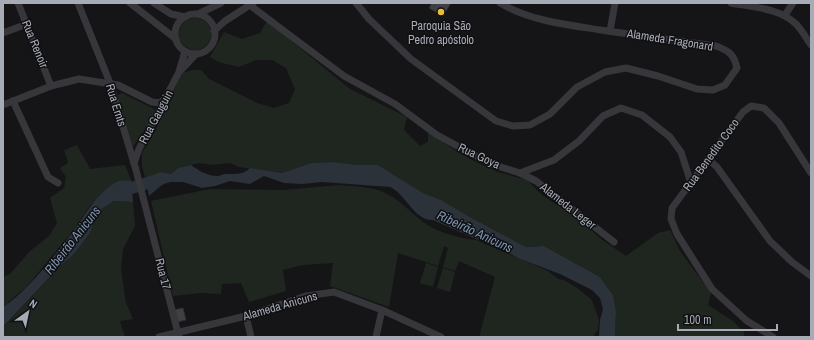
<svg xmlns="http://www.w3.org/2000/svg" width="814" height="340" viewBox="0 0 814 340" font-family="'Archivo Narrow',sans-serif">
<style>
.green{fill:#1f2620}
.water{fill:#2b323a}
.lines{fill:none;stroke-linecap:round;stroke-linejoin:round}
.river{stroke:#2b323a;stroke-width:12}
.building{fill:#3f4044;stroke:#2f2f32}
.minor{stroke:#36363b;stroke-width:7}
.poi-dot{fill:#edbc37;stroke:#101012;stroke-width:1.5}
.labels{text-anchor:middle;stroke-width:3;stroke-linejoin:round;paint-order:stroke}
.poi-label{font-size:12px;fill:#a7abb6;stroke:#101012}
.street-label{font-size:12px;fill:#a7abb6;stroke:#101012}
.water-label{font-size:13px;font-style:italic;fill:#7f96b1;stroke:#101012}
</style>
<rect width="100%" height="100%" fill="#151517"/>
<g class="green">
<circle cx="195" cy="34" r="16"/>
<polygon points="267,21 350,89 407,117 404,130 420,146 428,142 428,132 458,152 474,161 498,172 527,180 542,195 579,219 601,239 626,256 658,233 670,230 680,251 711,293 708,305 733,321 744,332 744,337 615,337 616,311 613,295 600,277 544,246 526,247 468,216 441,200 423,193 378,165 358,165 332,162 311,163 282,173 239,167 230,163 212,165 199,163 178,168 171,174 160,172 151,176 145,177 142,166 142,153 155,131 182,73 192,70 201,70 209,79 257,103 274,108 289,103 295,89 286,68 272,60 256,60 239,67 218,62 210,57 224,32 242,39 260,33"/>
<polygon points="122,93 154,109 155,113 133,147 117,99 118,95"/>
<polygon points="77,145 90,169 125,165 131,180 119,181 90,206 72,232 28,285 3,307 3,277 10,274 30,251 49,236 57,223 50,198 64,188 66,177 60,168 68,163 64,150"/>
<path d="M340 185C355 187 372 186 385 193 398 199 406 208 417 217 432 231 456 238 476 240L548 271 558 279 564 280 577 288 592 300 599 320 598 330 594 334 595 337H479L495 277 459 261 455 271 443 267 448 248 444 246 438 266 398 253 389 307 330 286 333 263 302 265 283 270 286 291 249 302 241 283 222 284 221 294 201 293 173 296 151 201 210 189 282 190Z"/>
<polygon points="114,201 133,202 135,226 123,249 121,269 126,303 133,319 120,321 125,337 3,337 3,328 58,268 74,254 90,233 95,219 103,208"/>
<polygon points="426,263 438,267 433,287 420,283"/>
<polygon points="443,268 455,272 450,292 437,288"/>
</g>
<g class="water">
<path d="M332 162 358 165H378L423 193 441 200 468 216 526 247 544 246 600 277 613 295 616 311 615 337H599L600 320 603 309 600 298 592 290 560 274 520 259 494 245 476 239 433 220C414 221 406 194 390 187L322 182 302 184 284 183 264 176 250 184 230 181 215 186 202 188 183 182H171L163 184 149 196 145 177 151 176 160 172 171 174 178 168 191 165C198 170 207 176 217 176 220 176 223 174 226 174 236 174 243 175 250 168L282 173 311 163Z"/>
<path d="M131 180 133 202 114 201 103 208 95 219 90 233 74 254 58 268 3 327V307C28 291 53 257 72 233 84 217 99 189 119 181 122 180 127 181 131 180Z"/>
</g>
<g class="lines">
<polyline class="river" points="118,194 128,189 161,179"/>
</g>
<g class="building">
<polygon points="432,3 451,3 443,16 429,8"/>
<polygon points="183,308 186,320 177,322 174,310"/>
</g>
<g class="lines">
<g class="minor">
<polyline points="18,3 51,86"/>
<polyline points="78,3 110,83 136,170 179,337"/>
<polyline points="130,3 176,39"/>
<polyline points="154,3 171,14 185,17"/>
<path d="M356 3 369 19 411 59 496 121 513 126 530 125 550 114 577 87 605 72 626 68 658 76 697 89 713 90 725 85 737 68C734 54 729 51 716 46 680 41 643 36 607 31 571 25 532 22 500 3"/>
<path d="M731 3C752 7 780 8 796 24 802 30 806 38 811 45"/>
<polyline points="251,6 344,76 395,104 437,135 491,164 520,173 554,160 579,141 603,116 621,108 642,115 670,137 681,152 691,183"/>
<polyline points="198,14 221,3"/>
<circle cx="195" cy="34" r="20"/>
<polyline points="785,15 793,3"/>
<polyline points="214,31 225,21 253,3"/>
<polyline points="610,31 615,3"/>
<polyline points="3,33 27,24"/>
<polyline points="181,70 196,54"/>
<polyline points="13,101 48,177 58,183"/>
<polyline points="3,105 51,86 79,79 118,85 152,102 160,103 166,98"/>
<polyline points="708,159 717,167 770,241 792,262 811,276"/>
<polyline points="134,163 139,149 179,72 185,51"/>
<polyline points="520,173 536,181 614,242"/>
<polyline points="246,316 251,337"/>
<polyline points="159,337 246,316 306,296 334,292 382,310 441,337"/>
<polyline points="376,337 382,310"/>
<polyline points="773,337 747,321 712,289 677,234 671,219 672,208 743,112 751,106 764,108 779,123 811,173"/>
</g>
</g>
<circle class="poi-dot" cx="441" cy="12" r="4"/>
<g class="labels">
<g class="poi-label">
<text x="441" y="30">Paroquia São<tspan x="441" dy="14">Pedro apóstolo</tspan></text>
</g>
<g class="street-label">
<text transform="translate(670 40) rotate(9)" y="4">Alameda Fragonard</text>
<text transform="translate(35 44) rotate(68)" y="4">Rua Renoir</text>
<text transform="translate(116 105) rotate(73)" y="4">Rua Ernts</text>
<text transform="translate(156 117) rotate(-62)" y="4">Rua Gauguin</text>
<text transform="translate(711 155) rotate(-54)" y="4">Rua Benedito Coco</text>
<text transform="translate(479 156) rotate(25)" y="4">Rua Goya</text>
<text transform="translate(568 206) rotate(38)" y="4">Alameda Leger</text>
<text transform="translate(163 274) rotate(76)" y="4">Rua 17</text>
<text transform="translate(280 306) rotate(-16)" y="4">Alameda Anicuns</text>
</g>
<g class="water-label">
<text transform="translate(475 231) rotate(25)" y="5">Ribeirão Anicuns</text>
<text transform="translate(72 240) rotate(-52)" y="5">Ribeirão Anicuns</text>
</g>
</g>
<rect width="814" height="340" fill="none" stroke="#a7abb6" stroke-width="8"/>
<g transform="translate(28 312) rotate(33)" stroke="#101012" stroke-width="3" paint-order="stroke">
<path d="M0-3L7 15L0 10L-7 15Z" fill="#a7abb6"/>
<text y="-6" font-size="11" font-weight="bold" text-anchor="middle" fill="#a7abb6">N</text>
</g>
<path d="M678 324v6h99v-6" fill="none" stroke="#a7abb6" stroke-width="2"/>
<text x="684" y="324" font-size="12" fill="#a7abb6" stroke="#101012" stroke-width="3" paint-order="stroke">100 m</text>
</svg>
